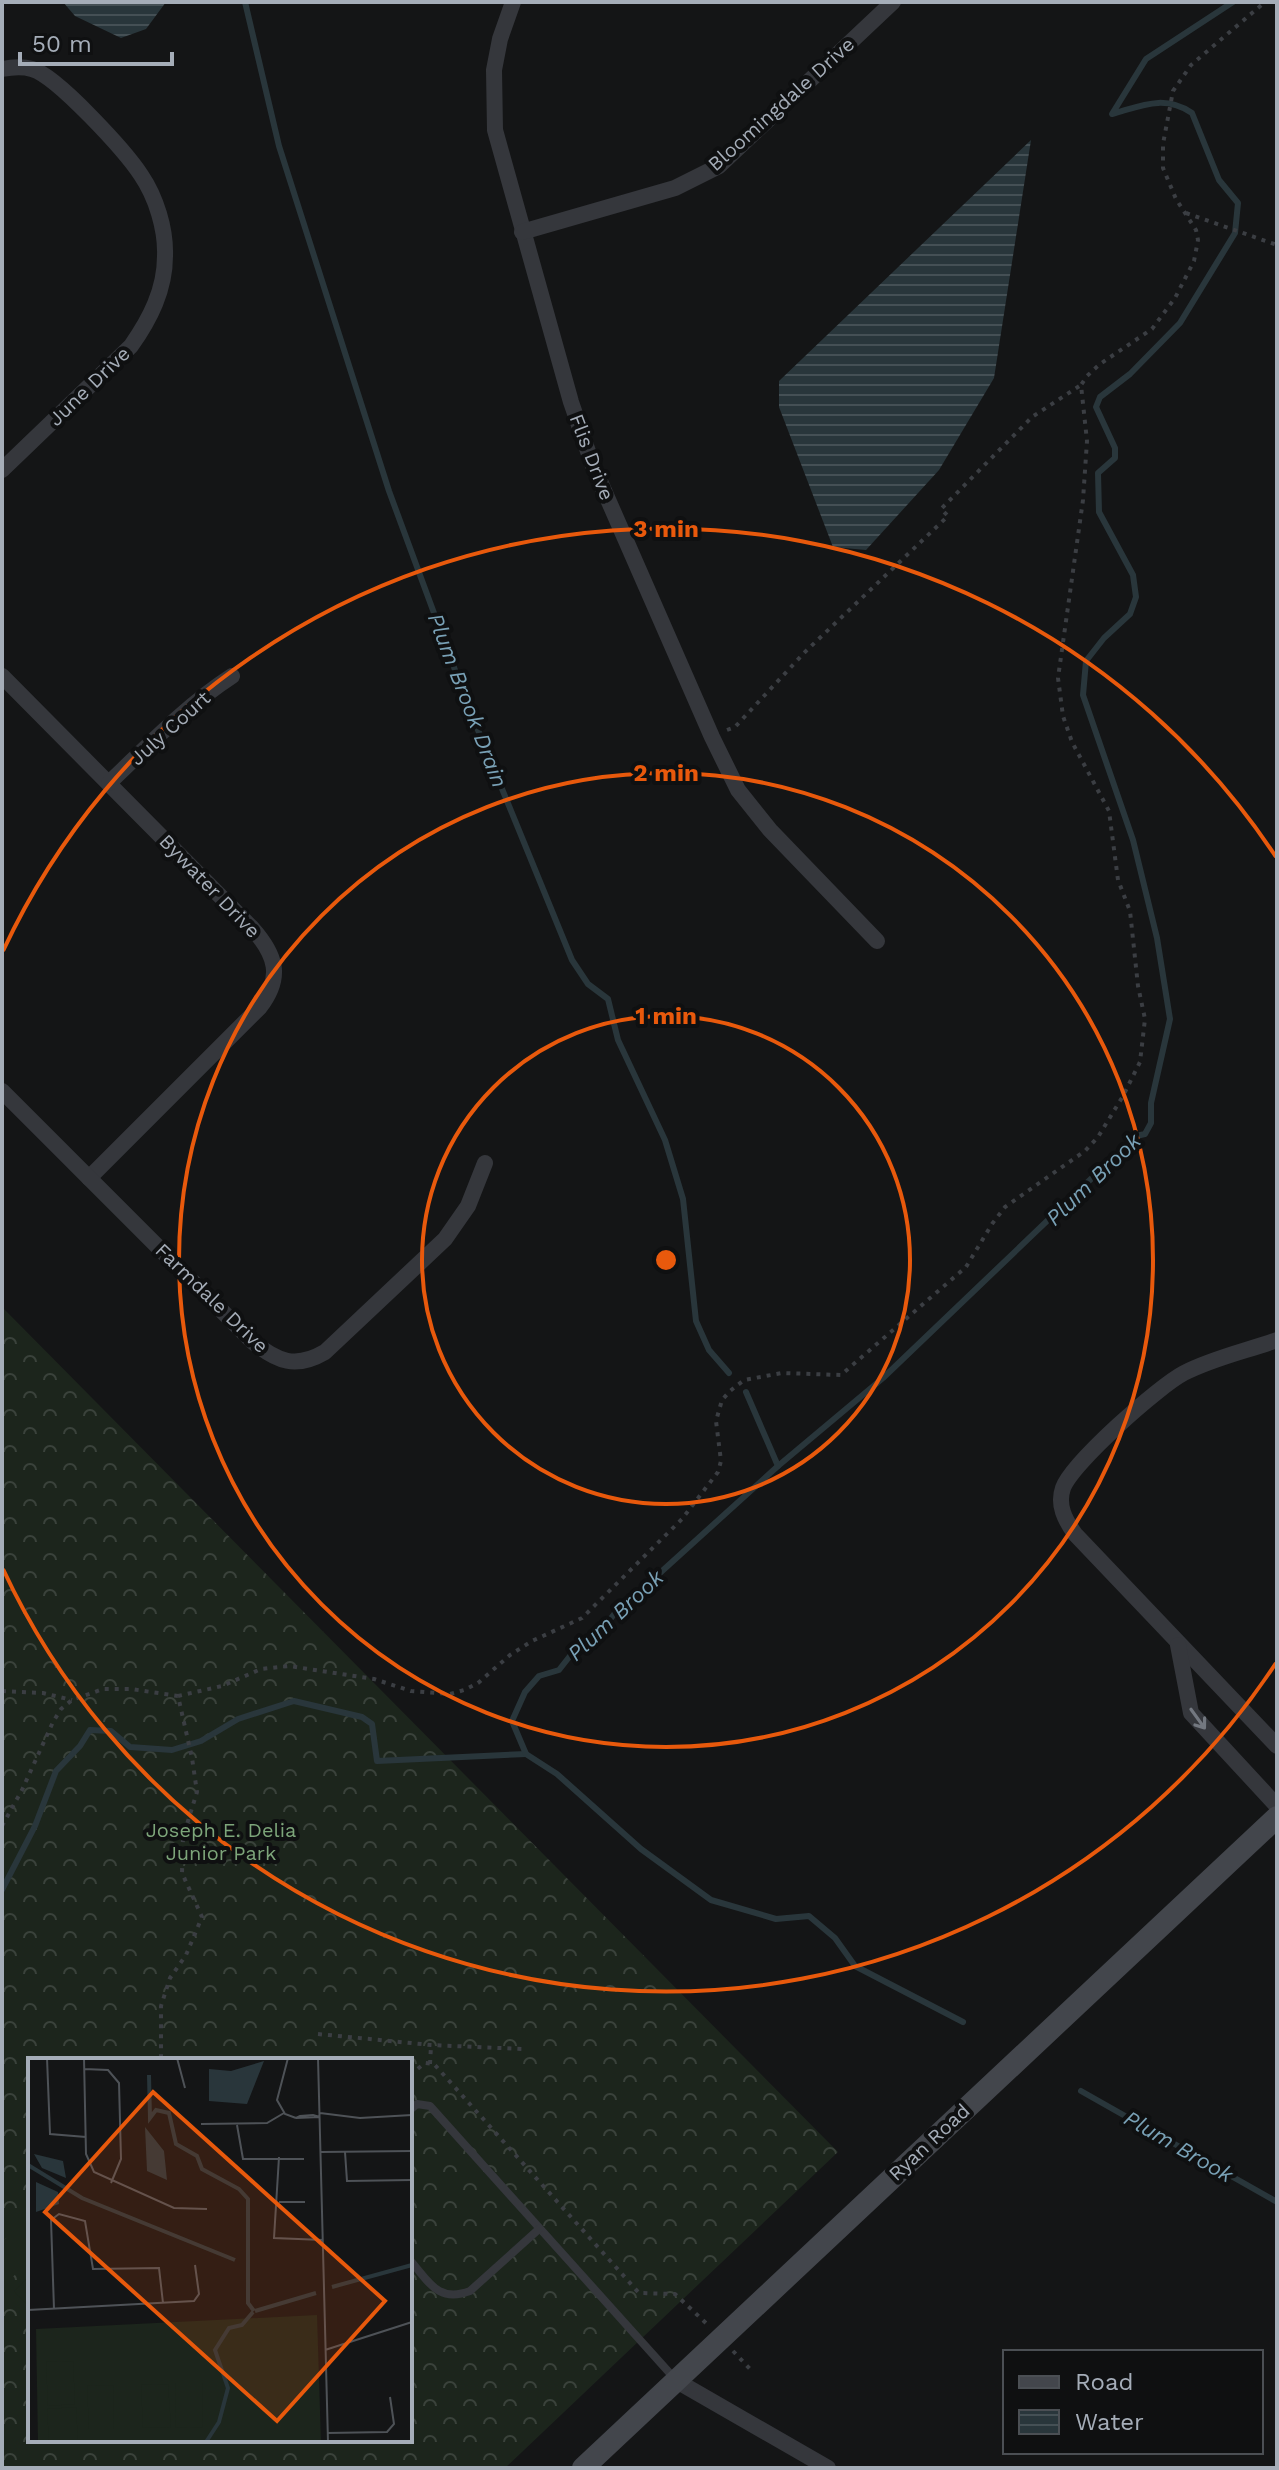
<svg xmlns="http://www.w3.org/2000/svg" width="1279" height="2470" viewBox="0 0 1279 2470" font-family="'Work Sans',sans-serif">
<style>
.forest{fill:url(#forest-crowns);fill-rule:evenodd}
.garden{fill:#1c251c}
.water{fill:url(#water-rules)}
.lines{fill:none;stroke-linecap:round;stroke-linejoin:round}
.stream{stroke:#29363b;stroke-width:6}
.path{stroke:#3b3e43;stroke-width:4;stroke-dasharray:4 6;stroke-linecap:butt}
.lane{stroke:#35373c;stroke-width:8}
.street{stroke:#35373c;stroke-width:16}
.secondary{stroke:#43464c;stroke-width:22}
.oneway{stroke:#737880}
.ring{fill:none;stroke:#e8590c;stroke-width:4}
.labels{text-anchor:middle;stroke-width:8;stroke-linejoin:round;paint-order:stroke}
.street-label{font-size:20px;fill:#a5adb8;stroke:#0f1011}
.park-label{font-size:20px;fill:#7da57a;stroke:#0f1011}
.water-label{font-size:22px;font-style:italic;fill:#79a1b6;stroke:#0f1011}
.inset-river{fill:none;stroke:#29363b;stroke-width:4}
.inset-road{fill:none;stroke:#4e5257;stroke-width:2}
.view{fill:#e8590c;fill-opacity:0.15;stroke:#e8590c;stroke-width:4}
.inset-edge{fill:none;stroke:#a5adb8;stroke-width:4}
.centre{fill:#e8590c;stroke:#0f1011;stroke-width:4}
.ring-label{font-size:24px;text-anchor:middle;font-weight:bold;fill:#e8590c;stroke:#0f1011;stroke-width:8;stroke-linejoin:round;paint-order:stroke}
</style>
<defs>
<pattern id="forest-crowns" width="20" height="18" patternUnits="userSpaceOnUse" patternTransform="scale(2)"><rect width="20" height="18" fill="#1c251c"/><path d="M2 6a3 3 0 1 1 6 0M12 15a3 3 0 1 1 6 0" fill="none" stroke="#3a423b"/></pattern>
<pattern id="water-rules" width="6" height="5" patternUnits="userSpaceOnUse" patternTransform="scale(2)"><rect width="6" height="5" fill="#29363b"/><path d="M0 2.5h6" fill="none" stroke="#455055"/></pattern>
</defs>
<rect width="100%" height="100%" fill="#141516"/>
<path class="forest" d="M2 1307 838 2152 505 2468H2ZM30 2060H410V2440H30Z"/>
<g class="garden">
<polygon points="30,2216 30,2261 6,2283 2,2279 2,2242"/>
<polygon points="30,2276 30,2308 14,2291"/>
</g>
<g class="water">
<polygon points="63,2 166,2 146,29 121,38 75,16"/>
<polygon points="1031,140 994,378 939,470 866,550 833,547 779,407 779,381"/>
</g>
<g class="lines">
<g class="stream">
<polyline points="245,2 279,146 389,491 469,708 572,960 588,984 608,999 618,1040 665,1140 683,1199 696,1321 709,1350 729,1373"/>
<polyline points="746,1392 778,1466"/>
<polyline points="2,1890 35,1826 56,1771 80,1746 90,1730 111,1731 130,1747 172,1750 201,1741 238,1719 294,1701 362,1717 372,1724 377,1761 526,1754"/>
<path d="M963 2022 855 1966 835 1938 809 1916 776 1919 711 1900 641 1849 557 1774 526 1754 512 1721 525 1692 539 1676 559 1670 577 1647 595 1639 615 1613 634 1601 661 1572 778 1466 883 1378 1093 1177 1125 1150 1136 1136 1145 1134 1151 1123V1103L1170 1019 1157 938 1133 840 1083 695 1086 661 1104 638 1130 614 1136 597 1133 575 1099 512 1098 473 1115 458V448L1096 407 1100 397 1130 374 1180 323 1235 233 1238 203 1219 180 1192 113C1164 94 1141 106 1112 114L1146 59 1233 2"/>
<polyline points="1081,2091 1277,2202"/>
</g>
<g class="path">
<polyline points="1186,213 1277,245"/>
<polyline points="727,730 735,727 805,652 948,516 941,509 1032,417 1081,385"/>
<polyline points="2,1691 43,1693 72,1700"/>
<polyline points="178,1696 222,1686 261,1669 289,1666 374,1679 411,1691 450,1694 464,1690 478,1683 510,1655 532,1641 582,1618 682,1519 718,1472 721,1461 716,1421 722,1400 730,1391 744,1380 782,1373 841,1375 966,1267 992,1224 1005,1207 1085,1151 1098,1137 1123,1096 1140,1062 1145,1019 1138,986 1130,911 1118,880 1109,811 1072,742 1063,716 1058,678 1083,500 1087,441 1081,385 1087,376 1100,364 1152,329 1175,298 1194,261 1198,240 1196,230 1176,199 1163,168 1163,144 1173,91 1191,65 1265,2"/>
<polyline points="2,1826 22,1790 53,1722 61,1709 72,1700 103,1689 131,1689 178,1696 192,1758 197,1792 183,1837 182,1873 202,1917 186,1955 170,1978 161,2006 161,2060"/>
<polyline points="318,2034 431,2045 523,2049"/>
<polyline points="430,2064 431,2046"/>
<polyline points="410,2075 425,2063 434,2064 639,2293 675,2294 708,2325"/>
<polyline points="733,2351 750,2369"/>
</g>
<g class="lane">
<polyline points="410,2110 417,2104 430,2106 675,2379"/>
<path d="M410 2260C429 2282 438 2303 470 2291L539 2229"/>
</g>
<g class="street">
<polyline points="513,2 500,39 494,70 495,130 571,402 592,463 712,737 738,790 770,830 877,941"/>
<path d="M2 69C12 67 22 66 32 69 57 76 126 152 141 175 156 197 166 229 165 256 165 290 150 319 131 346L2 470"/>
<polyline points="522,232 675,188 719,166 893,2"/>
<path d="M2 676 252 928C276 955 283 977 260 1007L89 1178"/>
<path d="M109 783C149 745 186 706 232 676"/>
<path d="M2 1091 252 1341C277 1362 296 1369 325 1352L445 1239 468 1206 485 1163"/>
<path d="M1277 1340C1246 1351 1213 1358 1184 1373 1159 1386 1072 1463 1063 1488 1057 1505 1065 1520 1075 1534L1277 1746"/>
<polyline points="1178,1645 1191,1713 1277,1806"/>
<polyline points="675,2380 828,2468"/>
</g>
<polyline class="secondary" points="583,2468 1277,1817"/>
</g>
<defs><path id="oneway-shaft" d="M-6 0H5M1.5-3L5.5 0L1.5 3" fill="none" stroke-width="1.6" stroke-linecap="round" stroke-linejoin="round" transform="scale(2)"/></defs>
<use class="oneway" href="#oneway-shaft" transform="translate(1198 1719) rotate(54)"/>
<g class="ring">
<circle cx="666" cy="1260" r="244"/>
<circle cx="666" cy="1260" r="487"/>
<path d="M1276 1663A731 731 0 0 1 3 1569M3 951A731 731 0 0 1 1276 857"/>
</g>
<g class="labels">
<g class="street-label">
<text transform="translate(781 104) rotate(-42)" y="7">Bloomingdale Drive</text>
<text transform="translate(89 386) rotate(-44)" y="7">June Drive</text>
<text transform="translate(592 457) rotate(69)" y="7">Flis Drive</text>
<text transform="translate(170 728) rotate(-42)" y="7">July Court</text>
<text transform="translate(210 886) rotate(46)" y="7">Bywater Drive</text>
<text transform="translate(212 1298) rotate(44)" y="7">Farmdale Drive</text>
<text transform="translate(929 2142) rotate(-43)" y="7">Ryan Road</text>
</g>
<g class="park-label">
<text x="221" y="1837">Joseph E. Delia<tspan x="221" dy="23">Junior Park</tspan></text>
</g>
<g class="water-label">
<text transform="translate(468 700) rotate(69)" y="8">Plum Brook Drain</text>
<text transform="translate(1093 1179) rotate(-44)" y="8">Plum Brook</text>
<text transform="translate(615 1615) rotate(-43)" y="8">Plum Brook</text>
<text transform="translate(1179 2146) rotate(30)" y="8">Plum Brook</text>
</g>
</g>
<g transform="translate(28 2058)">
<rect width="384" height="384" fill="#141516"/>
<path d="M289 257 293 384H10L8 271Z" fill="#1c251c"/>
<path d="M45 303 47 346 20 348 18 304ZM147 325H174L175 369 148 370ZM140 326 143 369 115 370 113 327ZM85 327 86 371H61L59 328ZM48 349 50 384H21L19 351Z" fill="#1c251c"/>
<path d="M236 3 219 46 181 43V11L203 13ZM117 69 136 93 139 122 119 113ZM6 96 35 103 38 120 14 110ZM8 124 30 134 31 146 8 154Z" fill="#29363b"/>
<path class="inset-river" d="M121 17 122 60 128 52 141 55 148 86 169 98 174 111 211 131 220 141V245L226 253M0 107 54 140 207 202M304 229 384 207M227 253 288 235M178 384 191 364 200 330 187 292 201 270 214 267 225 254"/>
<path class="inset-road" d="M19 0 22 76 58 79M56 0 58 96 66 114 146 150 179 151M149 0 157 30M260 0 249 42 257 56 268 60M290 0 300 384M56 11 80 12 91 25 93 101 83 125M292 55 332 60 384 57M272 58 285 57 292 59 268 60ZM173 66 239 65 256 55M209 67 215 101H276M293 94 384 93M317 94 319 123 384 122M251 99 246 180 295 182M251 144H277M26 251 23 162 31 156 57 163 65 211 131 210 135 245M0 252 166 243 171 236 167 207M297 292 384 264M299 375 359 374 366 366 362 339"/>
<path class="view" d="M125 34 357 243 249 363 17 154Z"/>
<rect width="384" height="384" class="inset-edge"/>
</g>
<circle cx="666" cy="1260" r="12" class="centre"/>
<g class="ring-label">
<text x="666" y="537">3 min</text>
<text x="666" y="781">2 min</text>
<text x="666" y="1024">1 min</text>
</g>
<rect width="1279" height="2470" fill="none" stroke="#a5adb8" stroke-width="8"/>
<rect x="1003" y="2350" width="260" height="104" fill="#0f1011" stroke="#4b4f54" stroke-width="2"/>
<rect x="1019" y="2376" width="40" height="12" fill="#43464c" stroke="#4b4f54" stroke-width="2"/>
<text x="1075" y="2390" font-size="24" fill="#a5adb8">Road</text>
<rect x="1019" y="2410" width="40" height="24" fill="url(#water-rules)" stroke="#4b4f54" stroke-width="2"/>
<text x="1075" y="2430" font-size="24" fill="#a5adb8">Water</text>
<path d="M20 52v12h152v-12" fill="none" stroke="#a5adb8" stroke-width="4"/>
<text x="32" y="52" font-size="24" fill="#a5adb8" stroke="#0f1011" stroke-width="6" paint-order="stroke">50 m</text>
</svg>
